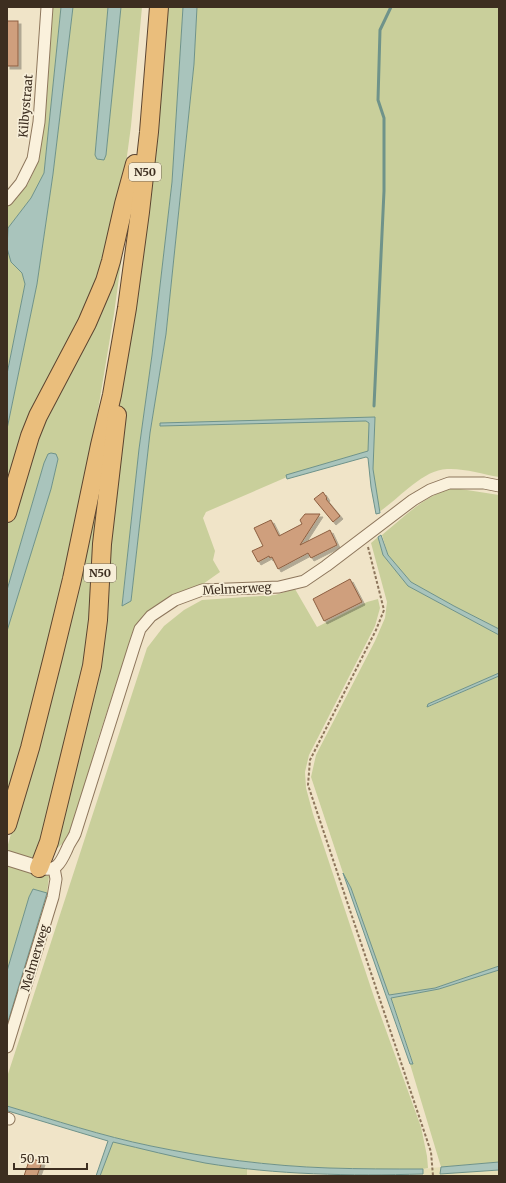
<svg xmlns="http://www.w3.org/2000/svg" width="506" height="1183" viewBox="0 0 506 1183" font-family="Merriweather,serif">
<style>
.farmland{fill:#e6deb5}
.green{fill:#c9cf9b}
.water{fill:#a9c4bc;stroke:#6f938a}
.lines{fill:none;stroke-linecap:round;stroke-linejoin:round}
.stream{stroke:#6f938a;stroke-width:3}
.building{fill:#cf9f7d;stroke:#8d5f41;filter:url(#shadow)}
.minor-casing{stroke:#8d765c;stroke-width:13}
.tertiary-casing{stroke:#8d765c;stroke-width:16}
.trunk-casing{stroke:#5b4430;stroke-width:20}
.path{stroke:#8d765c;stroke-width:2;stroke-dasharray:3 2;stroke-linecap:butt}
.minor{stroke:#faf1dc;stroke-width:11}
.tertiary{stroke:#faf1dc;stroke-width:14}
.trunk{stroke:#eabe7c;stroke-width:18}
.labels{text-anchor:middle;stroke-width:3.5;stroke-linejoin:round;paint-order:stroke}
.shield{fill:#f7eed8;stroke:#756857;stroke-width:1}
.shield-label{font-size:11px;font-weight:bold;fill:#3d2e20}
.street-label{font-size:12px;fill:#3d2e20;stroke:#f7eed8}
</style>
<defs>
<filter id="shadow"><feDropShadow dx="3" dy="3" stdDeviation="0" flood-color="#0004"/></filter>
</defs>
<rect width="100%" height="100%" fill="#f0e4c8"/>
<polygon class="farmland" points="441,1167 440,1174 499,1170 499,1176 247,1176 247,1168 320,1175 371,1176 423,1174 423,1169"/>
<g class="green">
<polygon points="49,7 61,7 44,173 31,198 8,228 7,243 7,206 28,184 37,164 42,136"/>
<polygon points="73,7 108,7 95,155 106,155 121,7 142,7 131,126 121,201 111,245 7,496 7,429 37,284 53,174"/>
<path d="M165 7H183L172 182 152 355 139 449 122 605 131 601 150 433 166 334 194 64 197 7H499V477C482 474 464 468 447 469 422 470 399 499 379 512L373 469 375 417 161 426 366 421 369 423 368 451 287 475V477L206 512 203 518 215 551 213 560 220 572 203 584 157 607 118 678 97 742 74 828C65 846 47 859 26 857 20 857 13 855 7 853V848L61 657 117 386 131 337 148 219Z"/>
<polygon points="129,204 114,314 86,482 49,650 7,795 7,631 51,489 58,459 44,463 7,590 7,524 38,422"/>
<polygon points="7,248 11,262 22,273 25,284 7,374"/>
<path d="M454 488 499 495V629L454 606 411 582 388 555 382 535C404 517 426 494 454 488Z"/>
<polygon points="378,537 383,555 408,586 499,635 499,673 428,704 428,707 499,676 499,966 435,988 389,995 351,888 343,873 311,777 316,755 375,641 385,618 387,602 371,543"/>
<path d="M295 589 317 627 367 602 378 599 380 608 375 626 309 755 305 772 306 788 313 814 374 997 421 1127 427 1156 428 1168 423 1169C391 1169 360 1169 329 1168 269 1166 209 1158 151 1146 102 1136 54 1120 7 1106V1077L147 648 164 626 184 610 202 600 275 595Z"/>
<polygon points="7,864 49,876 47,893 33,889 29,897 7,971"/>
<polygon points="499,970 499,1162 441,1167 410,1064 413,1063 391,998 439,989"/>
<path d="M113 1141C157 1153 201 1162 247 1168V1176H100Z"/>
</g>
<g class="water">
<polygon points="61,7 73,7 53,174 37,284 7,429 7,374 25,284 22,273 11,262 7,248 8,228 31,198 44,173"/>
<polygon points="108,7 121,7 106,155 104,160 97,159 95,155"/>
<polygon points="183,7 197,7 194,64 166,334 150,433 131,601 122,606 139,449 152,355 172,182"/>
<polygon points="375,417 373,469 380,513 376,514 371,487 368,458 366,457 287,479 286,475 368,451 369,423 366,421 160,426 160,423"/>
<polygon points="51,453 56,454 58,459 51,489 7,631 7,590 44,463 48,454"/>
<polygon points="381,535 388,555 411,582 454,606 499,629 499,635 408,586 383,555 378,537"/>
<polygon points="499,673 499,676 427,707 428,704"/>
<polygon points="343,873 351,888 389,995 435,988 499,966 499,970 439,989 391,998 413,1064 410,1064"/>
<polygon points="33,889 47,893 7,1025 7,971 29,897"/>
<path d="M7 1106C54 1120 102 1136 151 1146 209 1158 269 1166 329 1168 360 1169 391 1169 423 1169V1174C350 1176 277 1175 205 1163 174 1157 143 1149 113 1142L100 1176H96L108 1141 8 1111 7 1110Z"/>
<polygon points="499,1162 499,1170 440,1174 441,1167"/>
</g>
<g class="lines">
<polyline class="stream" points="374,406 384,191 384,118 378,100 380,30 391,7"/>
</g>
<g class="building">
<rect x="7" y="21" width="11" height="45"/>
<polygon points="323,492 327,498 326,499 340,516 333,522 314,499"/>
<polygon points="305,514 320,514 300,545 330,530 337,545 311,558 308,553 278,569 272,557 270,558 269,556 258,562 252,551 263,546 254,528 271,520 279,536 302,524 300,520"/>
<polygon points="350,579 362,602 324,621 313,599"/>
<polygon points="30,1158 42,1162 37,1176 24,1176"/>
</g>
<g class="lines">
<g class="minor-casing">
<g id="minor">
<polyline points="7,200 21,183 33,159 39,122 47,7"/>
<path d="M39 868C57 873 61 862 67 849 69 843 73 839 75 834L134 647 140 629 151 616 175 600 202 590 279 587 304 581 326 566 413 500 430 490 449 483H484L499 486"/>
<polyline points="7,1047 53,897 56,879 54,868"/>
<polyline points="7,1118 9,1119"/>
</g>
</g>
<g class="tertiary-casing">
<polyline id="tertiary" points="7,858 39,868"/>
</g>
<g class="trunk-casing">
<g id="trunk">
<polyline points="7,513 30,436 38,416 87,323 105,281 111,261 124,204 135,164"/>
<polyline points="7,825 30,748 53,657 72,579 100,445 112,395 127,308 140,212 149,132 159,7"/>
<polyline points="39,868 49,842 92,666 98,620 102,544 117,415"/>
</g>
</g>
<polyline class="path" points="368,547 384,610 376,630 310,760 308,785 431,1152 433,1176"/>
<use href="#minor" class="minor"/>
<use href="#tertiary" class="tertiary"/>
<use href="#trunk" class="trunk"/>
</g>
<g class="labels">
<g class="shield">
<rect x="129" y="163" width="32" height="18" rx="3"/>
<rect x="84" y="564" width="32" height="18" rx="3"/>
</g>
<g class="shield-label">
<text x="145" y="176">N50</text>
<text x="100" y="577">N50</text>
</g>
<g class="street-label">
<text transform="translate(26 106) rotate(-85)" y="4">Kilbystraat</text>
<text transform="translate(237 589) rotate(-3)" y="4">Melmerweg</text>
<text transform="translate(35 958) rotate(-73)" y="4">Melmerweg</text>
</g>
</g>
<rect width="506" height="1183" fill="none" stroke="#3d2e20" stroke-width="16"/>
<path d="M14 1163v6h73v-6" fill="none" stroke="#3d2e20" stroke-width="2"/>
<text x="20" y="1163" font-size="12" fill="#3d2e20" stroke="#f7eed8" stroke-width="3" paint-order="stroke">50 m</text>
</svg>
